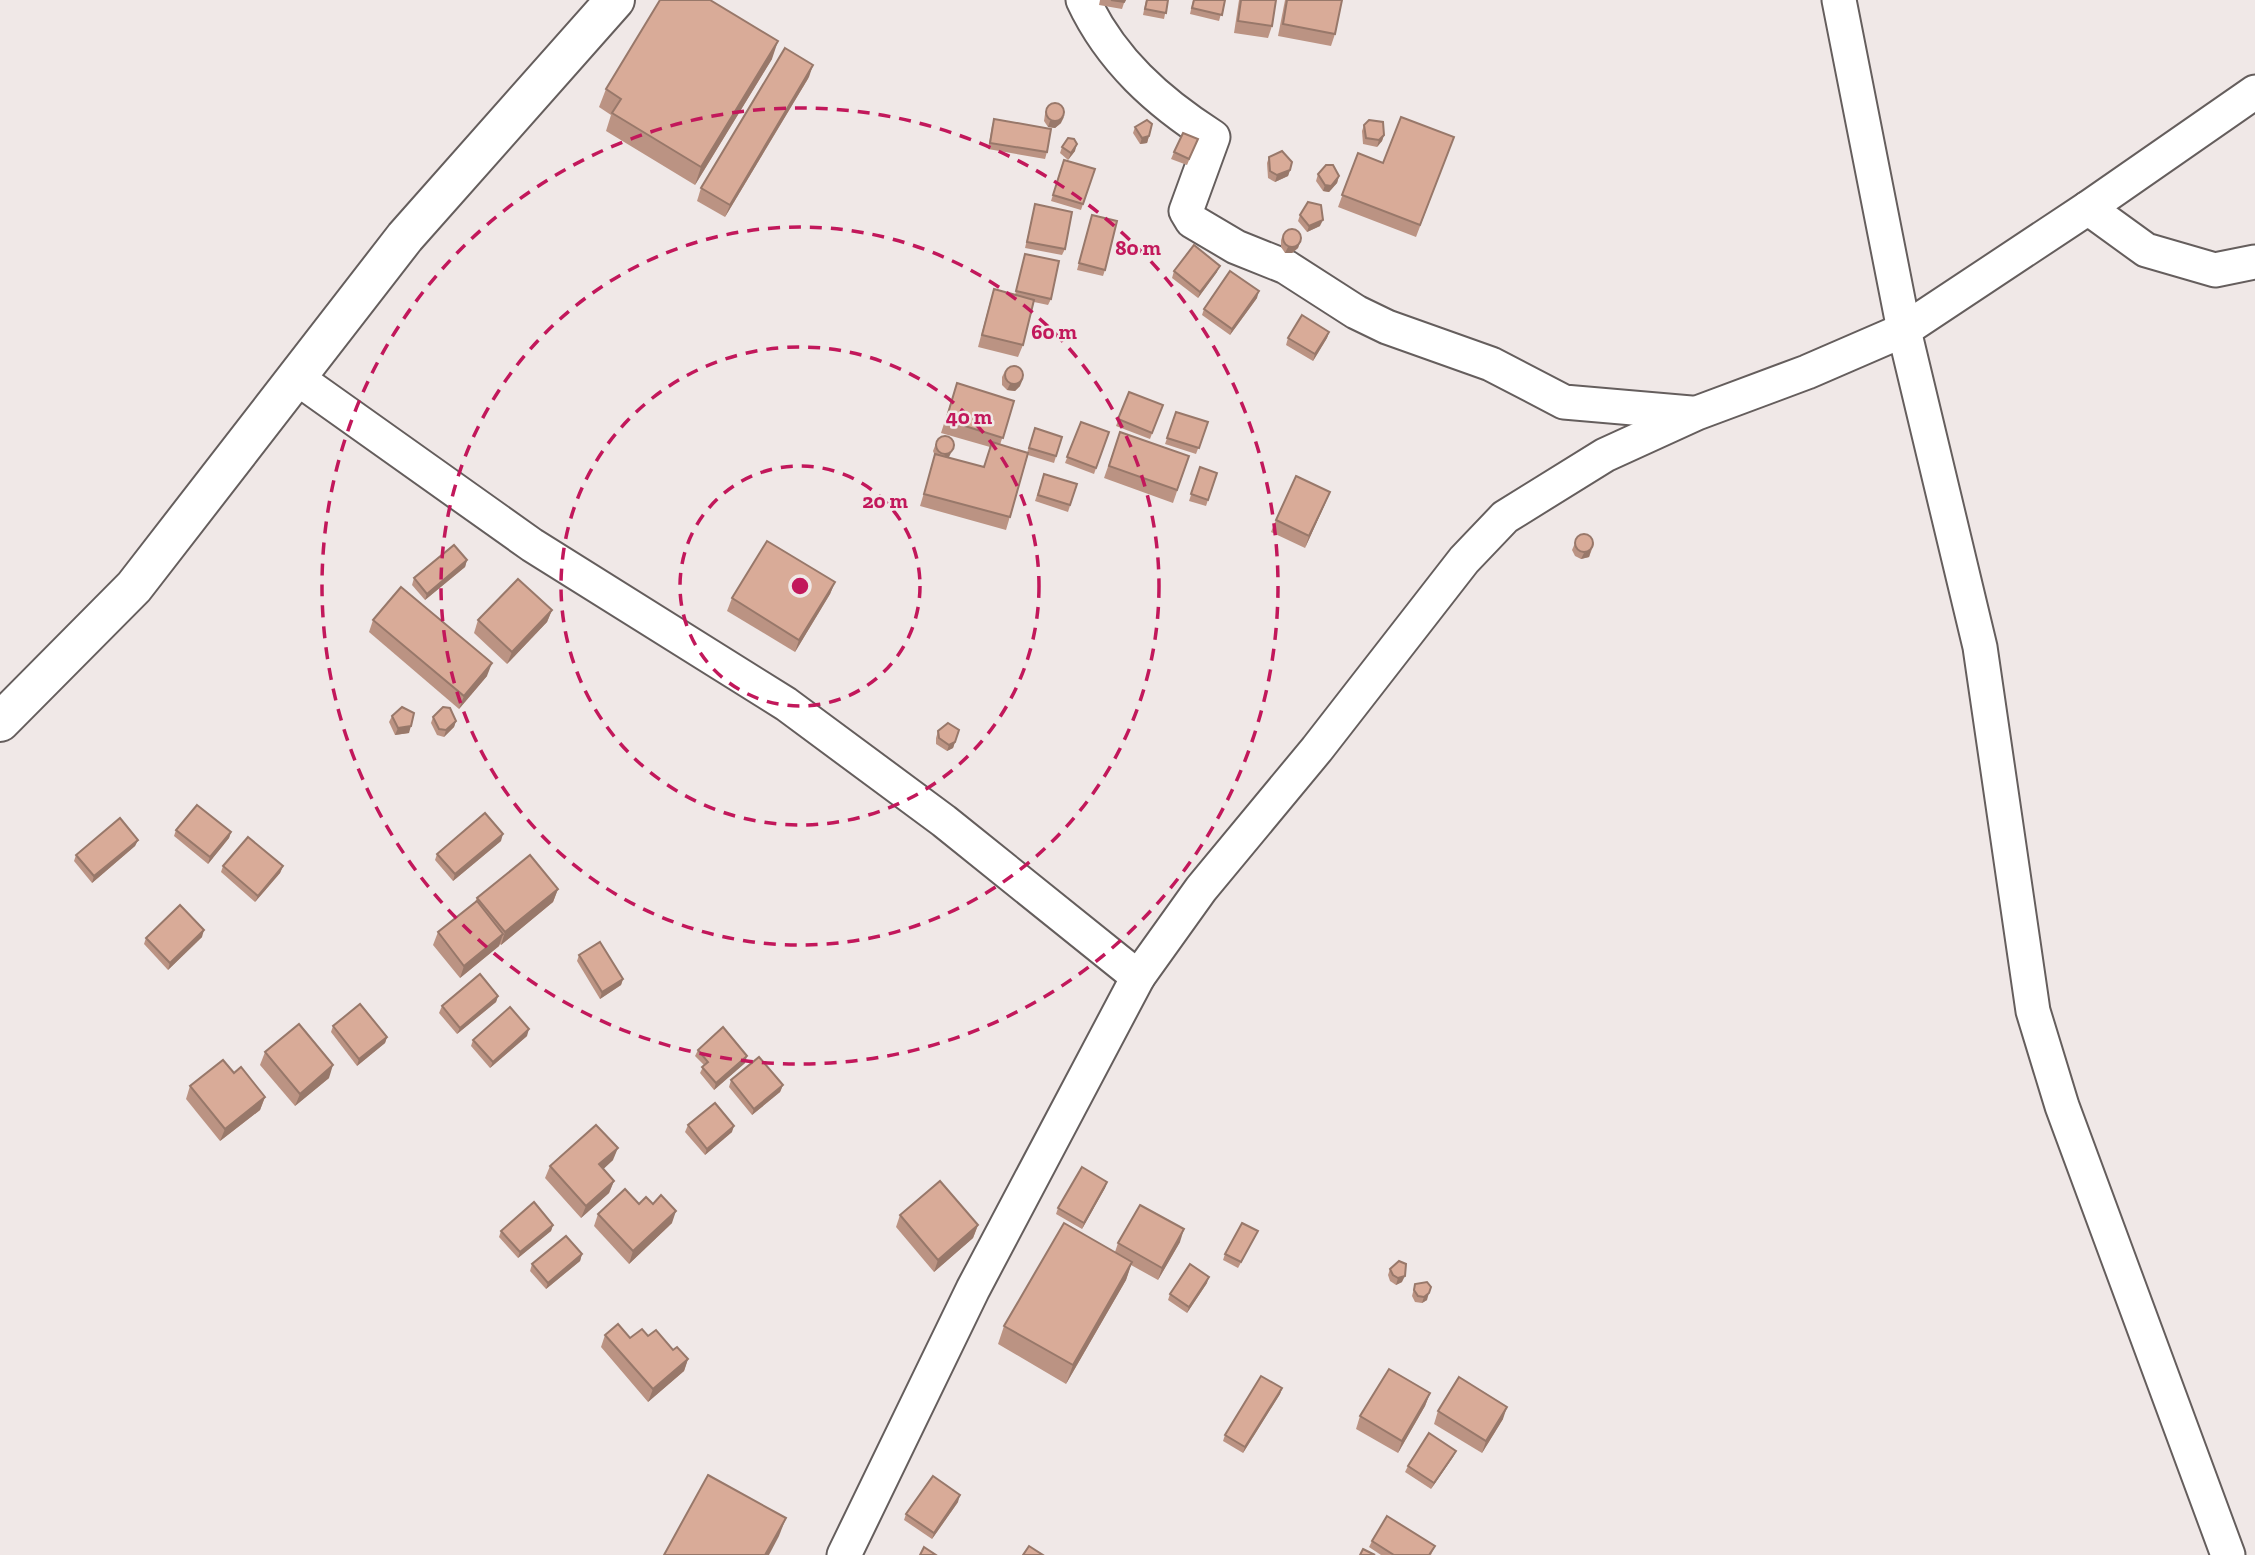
<svg xmlns="http://www.w3.org/2000/svg" width="2255" height="1555" viewBox="0 0 2255 1555" font-family="'Zilla Slab',serif">
<style>
.lines{fill:none;stroke-linecap:round;stroke-linejoin:round}
.minor-casing{stroke:#655e5d;stroke-width:37}
.tertiary-casing{stroke:#655e5d;stroke-width:42}
.minor{stroke:#fff;stroke-width:33}
.tertiary{stroke:#fff;stroke-width:38}
.wall{fill:#bb9383}
.shaded-wall{fill:#98786a}
.building{fill:#d9ab98;stroke:#98786a;stroke-width:2}
.ring{fill:none;stroke:#c2185b;stroke-width:3.5;stroke-dasharray:12 9}
.centre{fill:#c2185b;stroke:#f0e8e7;stroke-width:3.5}
.ring-label{font-size:21px;text-anchor:middle;font-weight:bold;fill:#c2185b;stroke:#f0e8e7;stroke-width:5;stroke-linejoin:round;paint-order:stroke}
</style>
<rect width="100%" height="100%" fill="#f0e8e7"/>
<g class="lines">
<g class="minor-casing">
<g id="minor">
<path d="M1083 0C1111 60 1158 102 1213 137L1186 211 1192 221 1236 247 1286 267 1356 312 1387 327 1491 364 1564 402 1691 413"/>
<polyline points="1839,0 1904,330 1980,647 2033,1011 2062,1106 2228,1555"/>
<polyline points="2088,208 2255,92"/>
<polyline points="297,378 532,545 786,704 944,821 1138,977"/>
<polyline points="844,1555 973,1289 1138,977 1201,889 1317,749 1464,560 1505,517 1605,455 1697,413 1807,372 1904,330 2088,208 2146,250 2215,270 2255,262"/>
</g>
</g>
<g class="tertiary-casing">
<polyline id="tertiary" points="0,722 134,587 405,237 615,0"/>
</g>
<use href="#minor" class="minor"/>
<use href="#tertiary" class="tertiary"/>
</g>
<g class="wall">
<polygon points="1100,0 1125,0 1122,9 1099,5"/>
<polygon points="1146,0 1168,0 1164,19 1143,15"/>
<polygon points="1193,0 1225,0 1219,21 1190,14"/>
<polygon points="1239,0 1276,0 1272,26 1268,38 1234,33"/>
<polygon points="1285,0 1342,0 1335,34 1331,46 1278,36"/>
<polygon points="772,59 695,185 606,131 611,115 599,107 606,89"/>
<polygon points="809,77 725,217 697,201 701,188"/>
<polygon points="1047,108 1061,123 1055,128 1048,127 1044,121 1045,114"/>
<polygon points="994,119 1047,152 1045,159 988,149 992,126"/>
<polygon points="1364,125 1384,135 1382,141 1377,147 1363,144 1362,131"/>
<polygon points="1135,127 1149,136 1147,143 1140,144 1133,133"/>
<polygon points="1454,137 1416,237 1338,207 1358,153 1383,163"/>
<polygon points="1198,139 1187,165 1171,159 1174,152"/>
<polygon points="1062,147 1075,151 1068,160 1060,153"/>
<polygon points="1269,157 1290,170 1288,176 1275,182 1268,178 1267,163"/>
<polygon points="1064,160 1095,169 1081,210 1051,201"/>
<polygon points="1318,174 1339,176 1337,183 1329,192 1323,191 1316,181"/>
<polygon points="1035,204 1065,249 1062,255 1025,248"/>
<polygon points="1092,215 1105,270 1103,276 1077,270"/>
<polygon points="1300,215 1320,226 1307,232 1298,221"/>
<polygon points="1283,234 1300,242 1298,248 1292,253 1285,253 1281,247 1281,240"/>
<polygon points="1025,254 1051,299 1048,305 1034,302 1023,345 1018,357 978,347 990,302 994,289 1015,295"/>
<polygon points="1174,271 1217,272 1198,298 1172,278"/>
<polygon points="1257,298 1230,335 1202,315 1204,309"/>
<polygon points="1329,332 1327,338 1313,361 1286,345 1288,338"/>
<polygon points="1005,371 1020,386 1015,391 1007,390 1002,385 1002,377"/>
<polygon points="957,383 1014,401 1000,445 1027,453 1035,428 1062,437 1054,463 1028,455 1006,530 920,506 935,456 933,451 938,438 954,444 948,458 984,467 990,447 941,433"/>
<polygon points="1129,392 1163,405 1150,439 1116,426"/>
<polygon points="1176,412 1208,422 1196,454 1165,444"/>
<polygon points="1081,422 1109,432 1094,474 1065,463"/>
<polygon points="1120,432 1189,456 1173,503 1104,478"/>
<polygon points="1200,467 1217,473 1206,506 1189,501"/>
<polygon points="1044,474 1077,484 1068,512 1035,501"/>
<polygon points="1325,504 1305,548 1271,532 1276,520"/>
<polygon points="1578,536 1594,544 1589,557 1581,559 1575,556 1572,550"/>
<polygon points="467,560 465,567 425,600 412,585 414,578"/>
<polygon points="835,582 830,594 795,652 727,611 732,598"/>
<polygon points="552,610 547,622 507,664 474,633 478,620"/>
<polygon points="373,620 487,676 459,709 369,632"/>
<polygon points="392,716 409,733 395,735 389,722"/>
<polygon points="433,717 456,721 454,727 444,737 437,735 431,723"/>
<polygon points="938,731 955,742 953,748 947,751 936,744 936,738"/>
<polygon points="176,830 231,832 229,838 208,864 174,836"/>
<polygon points="138,840 135,846 92,883 74,861 76,855"/>
<polygon points="501,841 453,881 435,860 437,854"/>
<polygon points="223,866 283,866 280,873 255,902 221,872"/>
<polygon points="558,889 553,902 501,945 500,944 499,946 460,978 433,945 438,932 475,902 477,898"/>
<polygon points="202,937 168,970 144,944 146,938"/>
<polygon points="579,955 623,979 621,985 600,999 577,961"/>
<polygon points="498,996 496,1002 457,1034 439,1013 442,1006"/>
<polygon points="333,1026 387,1037 385,1043 357,1066 331,1032"/>
<polygon points="527,1036 490,1068 471,1046 473,1040"/>
<polygon points="698,1050 745,1063 714,1090 700,1073 704,1065 695,1056"/>
<polygon points="265,1052 329,1078 295,1106 260,1065"/>
<polygon points="731,1080 783,1085 780,1092 752,1115 729,1087"/>
<polygon points="190,1086 265,1097 260,1110 220,1141 186,1099"/>
<polygon points="688,1125 732,1132 705,1155 685,1132"/>
<polygon points="613,1160 603,1169 614,1181 609,1193 581,1218 545,1178 550,1166"/>
<polygon points="1107,1182 1105,1188 1082,1229 1056,1214 1058,1208"/>
<polygon points="639,1204 672,1223 629,1264 594,1226 598,1214"/>
<polygon points="900,1215 978,1225 973,1238 934,1272 896,1227"/>
<polygon points="553,1225 551,1231 518,1258 499,1237 501,1231"/>
<polygon points="1258,1231 1255,1237 1238,1268 1223,1260 1225,1254"/>
<polygon points="1180,1242 1158,1280 1131,1265 1126,1280 1066,1384 998,1344 1004,1326 1115,1252 1118,1243"/>
<polygon points="582,1254 580,1261 546,1289 530,1271 532,1264"/>
<polygon points="1390,1269 1402,1282 1396,1285 1390,1281 1388,1275"/>
<polygon points="1207,1283 1187,1313 1168,1300 1170,1294"/>
<polygon points="1415,1284 1427,1300 1422,1303 1415,1302 1412,1296"/>
<polygon points="605,1335 630,1338 648,1336 688,1359 684,1371 648,1402 601,1347"/>
<polygon points="1282,1388 1280,1394 1243,1453 1223,1441 1225,1435"/>
<polygon points="1430,1393 1425,1406 1398,1453 1356,1429 1360,1416"/>
<polygon points="1438,1411 1503,1419 1482,1453 1434,1424"/>
<polygon points="1456,1451 1453,1457 1431,1489 1405,1472 1408,1466"/>
<polygon points="958,1502 932,1539 904,1520 906,1514"/>
<polygon points="1372,1541 1435,1546 1431,1555 1381,1555 1369,1547"/>
</g>
<g class="shaded-wall">
<polygon points="778,41 772,59 695,185 701,167"/>
<polygon points="813,65 809,77 725,217 730,205"/>
<polygon points="1064,117 1061,123 1055,128 1048,127 1050,121"/>
<polygon points="1384,135 1382,141 1377,147 1379,140"/>
<polygon points="1149,136 1147,143 1140,144 1142,138"/>
<polygon points="1077,144 1075,151 1068,160 1071,153"/>
<polygon points="1290,170 1288,176 1275,182 1277,175"/>
<polygon points="1339,176 1337,183 1329,192 1323,191 1325,185"/>
<polygon points="1323,220 1320,226 1307,232 1309,226"/>
<polygon points="1300,242 1298,248 1292,253 1285,253 1288,247"/>
<polygon points="1220,266 1217,272 1198,298 1200,292"/>
<polygon points="1259,291 1257,298 1230,335 1232,329"/>
<polygon points="1329,332 1327,338 1313,361 1315,354"/>
<polygon points="1023,379 1020,386 1015,391 1007,390 1010,384"/>
<polygon points="952,451 949,457 943,461 945,454"/>
<polygon points="1330,492 1325,504 1305,548 1309,536"/>
<polygon points="1591,550 1589,557 1581,559 1584,553"/>
<polygon points="467,560 465,567 425,600 427,594"/>
<polygon points="835,582 830,594 795,652 799,640"/>
<polygon points="552,610 547,622 507,664 512,652"/>
<polygon points="492,663 487,676 459,709 464,696"/>
<polygon points="456,721 454,727 444,737 446,730"/>
<polygon points="411,726 409,733 395,735 398,728"/>
<polygon points="955,742 953,748 947,751 949,745"/>
<polygon points="231,832 229,838 208,864 210,857"/>
<polygon points="503,834 501,841 453,881 455,874"/>
<polygon points="138,840 135,846 92,883 94,876"/>
<polygon points="283,866 280,873 255,902 258,896"/>
<polygon points="558,889 553,902 501,945 505,932"/>
<polygon points="204,930 202,937 168,970 170,963"/>
<polygon points="503,934 499,946 460,978 464,966"/>
<polygon points="623,979 621,985 600,999 602,992"/>
<polygon points="498,996 496,1002 457,1034 460,1028"/>
<polygon points="529,1029 527,1036 490,1068 493,1062"/>
<polygon points="387,1037 385,1043 357,1066 359,1059"/>
<polygon points="747,1056 745,1063 714,1090 716,1083"/>
<polygon points="333,1065 329,1078 295,1106 300,1094"/>
<polygon points="783,1085 780,1092 752,1115 754,1109"/>
<polygon points="265,1097 260,1110 220,1141 225,1129"/>
<polygon points="734,1126 732,1132 705,1155 707,1149"/>
<polygon points="618,1148 613,1160 595,1177 599,1164"/>
<polygon points="614,1181 609,1193 581,1218 586,1206"/>
<polygon points="1107,1182 1105,1188 1082,1229 1084,1223"/>
<polygon points="676,1211 672,1223 629,1264 633,1251"/>
<polygon points="553,1225 551,1231 518,1258 520,1252"/>
<polygon points="978,1225 973,1238 934,1272 938,1260"/>
<polygon points="1184,1229 1180,1242 1158,1280 1162,1268"/>
<polygon points="582,1254 580,1261 546,1289 548,1283"/>
<polygon points="1132,1262 1126,1280 1066,1384 1073,1365"/>
<polygon points="1405,1276 1402,1282 1396,1285 1398,1278"/>
<polygon points="1209,1277 1207,1283 1187,1313 1189,1307"/>
<polygon points="1429,1293 1427,1300 1422,1303 1424,1297"/>
<polygon points="688,1359 684,1371 648,1402 653,1389"/>
<polygon points="1282,1388 1280,1394 1243,1453 1245,1447"/>
<polygon points="1430,1393 1425,1406 1398,1453 1402,1441"/>
<polygon points="1507,1407 1503,1419 1482,1453 1486,1441"/>
<polygon points="1456,1451 1453,1457 1431,1489 1434,1483"/>
<polygon points="960,1495 958,1502 932,1539 934,1533"/>
<polygon points="786,1518 779,1536 769,1555 765,1555"/>
</g>
<g class="building">
<polygon points="660,0 710,0 778,41 701,167 612,113 621,99 606,89"/>
<polygon points="1111,0 1125,0 1124,2"/>
<polygon points="1147,0 1168,0 1166,13 1145,9"/>
<polygon points="1194,0 1225,0 1222,15 1192,8"/>
<polygon points="1241,0 1276,0 1272,26 1238,21"/>
<polygon points="1287,0 1342,0 1335,34 1283,24"/>
<polygon points="785,48 813,65 730,205 701,188"/>
<circle cx="1055" cy="112" r="9"/>
<polygon points="1401,117 1454,137 1420,225 1342,195 1358,153 1383,163"/>
<polygon points="994,119 1051,129 1047,152 990,143"/>
<polygon points="1147,120 1152,124 1149,136 1142,138 1135,127"/>
<polygon points="1369,120 1383,122 1384,135 1379,140 1366,138 1364,125"/>
<polygon points="1183,133 1198,139 1189,159 1174,152"/>
<polygon points="1068,138 1074,139 1077,144 1071,153 1062,147"/>
<polygon points="1282,151 1292,162 1290,170 1277,175 1270,171 1269,157"/>
<polygon points="1064,160 1095,169 1083,204 1053,195"/>
<polygon points="1326,165 1333,165 1339,176 1331,186 1325,185 1318,174"/>
<polygon points="1308,202 1321,205 1323,220 1309,226 1300,215"/>
<polygon points="1035,204 1072,212 1065,249 1027,242"/>
<polygon points="1092,215 1117,221 1105,270 1079,263"/>
<circle cx="1292" cy="238" r="9"/>
<polygon points="1194,245 1220,266 1200,292 1174,271"/>
<polygon points="1025,254 1059,261 1051,299 1016,291"/>
<polygon points="1230,271 1259,291 1232,329 1204,309"/>
<polygon points="994,289 1034,300 1023,345 982,335"/>
<polygon points="1302,315 1329,332 1315,354 1288,338"/>
<circle cx="1014" cy="375" r="9"/>
<polygon points="957,383 1014,401 1003,438 946,420"/>
<polygon points="1129,392 1163,405 1152,433 1118,419"/>
<polygon points="1176,412 1208,422 1199,448 1167,438"/>
<polygon points="1081,422 1109,432 1096,468 1067,457"/>
<polygon points="1035,428 1062,437 1056,456 1029,448"/>
<polygon points="1120,432 1189,456 1177,490 1109,466"/>
<circle cx="945" cy="445" r="9"/>
<polygon points="992,442 1028,453 1010,517 924,494 935,454 984,467"/>
<polygon points="1200,467 1217,473 1208,500 1191,494"/>
<polygon points="1044,474 1077,484 1070,505 1038,495"/>
<polygon points="1296,476 1330,492 1309,536 1276,520"/>
<circle cx="1584" cy="543" r="9"/>
<polygon points="767,541 835,582 799,640 732,598"/>
<polygon points="454,545 467,560 427,594 414,578"/>
<polygon points="518,579 552,610 512,652 478,620"/>
<polygon points="401,587 492,663 464,696 373,620"/>
<polygon points="402,707 414,713 411,726 398,728 392,716"/>
<polygon points="443,707 450,708 456,721 446,730 439,729 433,717"/>
<polygon points="948,723 959,730 955,742 949,745 939,738 938,731"/>
<polygon points="197,805 231,832 210,857 176,830"/>
<polygon points="485,813 503,834 455,874 437,854"/>
<polygon points="120,818 138,840 94,876 76,855"/>
<polygon points="248,837 283,866 258,896 223,866"/>
<polygon points="530,855 558,889 505,932 477,898"/>
<polygon points="477,901 503,934 464,966 438,932"/>
<polygon points="180,905 204,930 170,963 146,938"/>
<polygon points="600,942 623,979 602,992 579,955"/>
<polygon points="480,974 498,996 460,1028 442,1006"/>
<polygon points="360,1004 387,1037 359,1059 333,1026"/>
<polygon points="510,1007 529,1029 493,1062 473,1040"/>
<polygon points="299,1024 333,1065 300,1094 265,1052"/>
<polygon points="723,1027 747,1056 716,1083 702,1067 708,1062 698,1050"/>
<polygon points="759,1057 783,1085 754,1109 731,1080"/>
<polygon points="223,1060 234,1073 241,1067 265,1097 225,1129 190,1086"/>
<polygon points="715,1103 734,1126 707,1149 688,1125"/>
<polygon points="596,1125 618,1148 599,1164 614,1181 586,1206 550,1166"/>
<polygon points="1082,1167 1107,1182 1084,1223 1058,1208"/>
<polygon points="940,1181 978,1225 938,1260 900,1215"/>
<polygon points="625,1189 639,1204 646,1197 653,1204 661,1195 676,1211 633,1251 598,1214"/>
<polygon points="534,1202 553,1225 520,1252 501,1231"/>
<polygon points="1140,1205 1184,1229 1162,1268 1118,1243"/>
<polygon points="1064,1223 1132,1262 1073,1365 1004,1326"/>
<polygon points="1242,1223 1258,1231 1241,1262 1225,1254"/>
<polygon points="566,1236 582,1254 548,1283 532,1264"/>
<polygon points="1399,1261 1406,1264 1405,1276 1398,1278 1393,1275 1390,1269"/>
<polygon points="1190,1264 1209,1277 1189,1307 1170,1294"/>
<polygon points="1427,1282 1431,1287 1429,1293 1424,1297 1418,1296 1414,1290 1415,1284"/>
<polygon points="618,1324 630,1338 642,1329 648,1336 656,1330 673,1350 677,1347 688,1359 653,1389 605,1335"/>
<polygon points="1389,1369 1430,1393 1402,1441 1360,1416"/>
<polygon points="1261,1376 1282,1388 1245,1447 1225,1435"/>
<polygon points="1459,1377 1507,1407 1486,1441 1438,1411"/>
<polygon points="1429,1433 1456,1451 1434,1483 1408,1466"/>
<polygon points="708,1475 786,1518 765,1555 664,1555"/>
<polygon points="933,1476 960,1495 934,1533 906,1514"/>
<polygon points="1387,1516 1435,1546 1429,1555 1394,1555 1372,1541"/>
<polygon points="1029,1546 1043,1555 1023,1555"/>
<polygon points="924,1547 936,1555 920,1555"/>
<polygon points="1363,1549 1375,1555 1360,1555"/>
</g>
<g class="ring">
<circle cx="800" cy="586" r="120"/>
<circle cx="800" cy="586" r="239"/>
<circle cx="800" cy="586" r="359"/>
<circle cx="800" cy="586" r="478"/>
</g>
<circle cx="800" cy="586" r="10" class="centre"/>
<g class="ring-label">
<text x="1138" y="255">80 m</text>
<text x="1054" y="339">60 m</text>
<text x="969" y="424">40 m</text>
<text x="885" y="508">20 m</text>
</g>
</svg>
